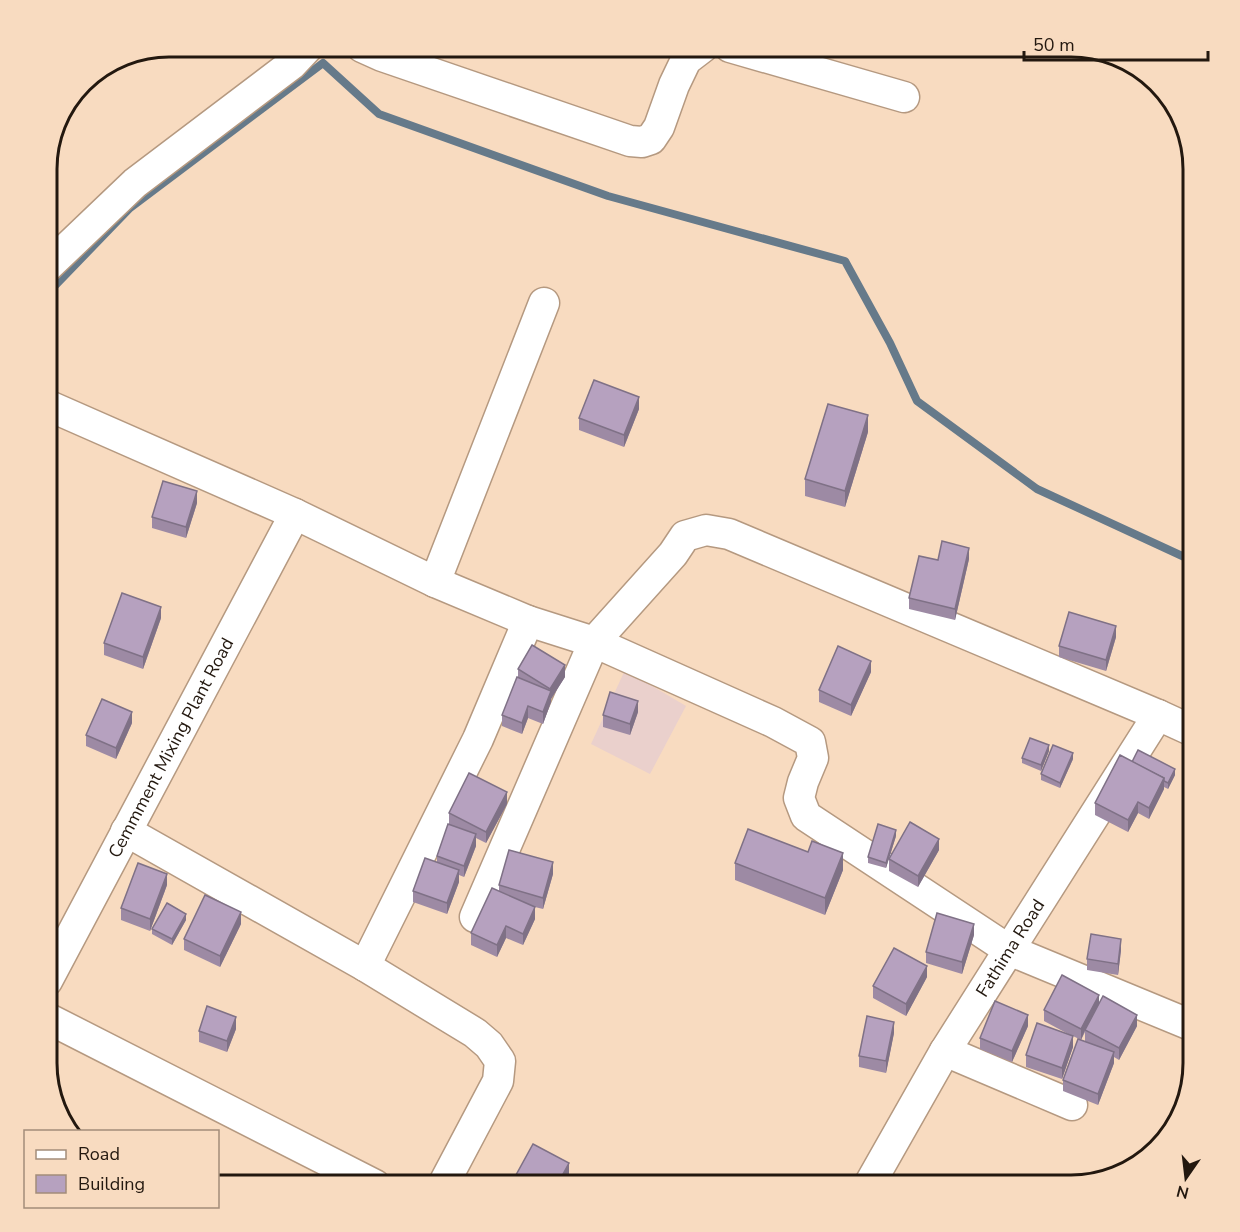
<svg xmlns="http://www.w3.org/2000/svg" width="1240" height="1232" viewBox="0 0 1240 1232" font-family="'Nunito Sans',sans-serif">
<style>
.education{fill:#ead0cc}
.lines{fill:none;stroke-linecap:round;stroke-linejoin:round}
.stream{stroke:#667a8a;stroke-width:8}
.street-casing{stroke:#b59980;stroke-width:33}
.street{stroke:#fff;stroke-width:30}
.wall{fill:#9d8aa4;fill-rule:evenodd}
.shaded-wall{fill:#7f7186}
.building{fill:#b6a1bf;stroke:#7f7186;stroke-width:1.5}
.labels{text-anchor:middle;stroke-width:6;stroke-linejoin:round;paint-order:stroke}
.street-label{font-size:18px;fill:#23180f;stroke:#f8dbc0}
.rim{fill:none;stroke:#23180f;stroke-width:3}
</style>
<rect width="100%" height="100%" fill="#f8dbc0"/>
<polygon class="education" points="625,670 686,706 650,774 591,744"/>
<g class="lines">
<polyline class="stream" points="47,294 130,208 323,63 379,114 608,196 845,261 890,343 917,401 1037,489 1193,561"/>
<g class="street-casing">
<g id="street">
<polyline points="362,47 382,56 630,141 642,142 651,139 659,127 674,85 686,60 703,47"/>
<polyline points="730,47 904,97"/>
<polyline points="47,267 135,183 292,64 308,47"/>
<polyline points="47,405 295,514 435,582 528,621 594,642 773,722 810,742 813,758 803,782 799,798 806,816 1009,950 1193,1026"/>
<polyline points="435,582 544,303"/>
<polyline points="126,831 365,966 475,1033 489,1045 500,1061 498,1081 443,1185"/>
<polyline points="475,917 594,642 673,554 685,536 706,530 729,534 1158,715 1193,731"/>
<polyline points="365,966 478,739 528,621"/>
<path id="s1" d="M47 981 295 514"/>
<polyline points="47,1018 375,1185"/>
<polyline points="945,1051 1072,1105"/>
<path id="s2" d="M869 1185 945 1051 1158 715"/>
</g>
</g>
<use href="#street" class="street"/>
</g>
<g class="wall">
<polygon points="639,409 624,447 579,430 579,418"/>
<polygon points="868,432 845,507 805,496 805,479"/>
<polygon points="197,503 186,538 152,528 152,517"/>
<polygon points="969,559 955,620 909,609 909,598 938,560"/>
<polygon points="161,618 143,669 104,655 104,643"/>
<polygon points="1116,637 1106,671 1059,657 1059,646"/>
<polygon points="518,669 565,677 551,699 551,702 543,724 528,718 522,734 502,726 502,715 518,678"/>
<polygon points="871,672 851,716 819,702 819,690"/>
<polygon points="638,712 630,735 603,727 603,715"/>
<polygon points="132,723 116,759 86,746 86,735"/>
<polygon points="1049,751 1041,771 1022,763 1022,758"/>
<polygon points="1073,759 1060,788 1041,780 1041,774"/>
<polygon points="1132,762 1175,775 1168,789 1164,787 1164,789 1149,819 1138,813 1128,832 1095,815 1095,803"/>
<polygon points="507,804 486,843 476,838 476,846 464,877 459,875 459,882 447,914 413,902 413,891 437,862 437,856 449,824 449,813"/>
<polygon points="896,836 886,868 868,863 868,857"/>
<polygon points="939,850 918,887 889,871 889,859"/>
<polygon points="735,863 843,870 825,915 735,880"/>
<polygon points="553,874 543,909 531,906 535,919 523,945 506,938 497,957 471,945 471,933 499,891 499,885"/>
<polygon points="167,885 150,931 121,920 121,908"/>
<polygon points="186,920 172,945 152,934 152,929"/>
<polygon points="241,924 220,967 184,950 184,939"/>
<polygon points="974,935 962,974 926,963 926,952"/>
<polygon points="1121,950 1118,975 1087,970 1087,959"/>
<polygon points="927,977 906,1016 873,998 873,986"/>
<path d="M1099 1004 1137 1026 1119 1060 1114 1057V1063L1098 1105 1063 1091V1080L1079 1039 1073 1036V1047L1062 1079 1026 1067V1055L1070 1035 1044 1021V1010ZM1085 1032V1041L1081 1040Z"/>
<polygon points="1028,1026 1012,1062 980,1049 980,1038"/>
<polygon points="236,1029 227,1052 199,1042 199,1031"/>
<polygon points="894,1033 886,1073 859,1067 859,1056"/>
<polygon points="516,1175 569,1175 563,1185 516,1185"/>
</g>
<g class="shaded-wall">
<polygon points="639,397 639,409 624,447 624,435"/>
<polygon points="868,415 868,432 845,507 845,491"/>
<polygon points="197,491 197,503 186,538 186,527"/>
<polygon points="969,548 969,559 955,620 955,609"/>
<polygon points="161,607 161,618 143,669 143,657"/>
<polygon points="1116,626 1116,637 1106,671 1106,660"/>
<polygon points="871,661 871,672 851,716 851,705"/>
<polygon points="565,665 565,677 551,699 551,702 543,724 543,712 550,693 550,689"/>
<polygon points="638,701 638,712 630,735 630,724"/>
<polygon points="528,706 528,718 522,734 522,723"/>
<polygon points="132,712 132,723 116,759 116,748"/>
<polygon points="1049,745 1049,751 1041,771 1041,765"/>
<polygon points="1073,753 1073,759 1060,788 1060,783"/>
<polygon points="1175,769 1175,775 1168,789 1168,783"/>
<polygon points="1164,778 1164,789 1149,819 1149,808"/>
<polygon points="507,792 507,804 486,843 486,832"/>
<polygon points="1138,802 1138,813 1128,832 1128,820"/>
<polygon points="896,830 896,836 886,868 886,863"/>
<polygon points="476,834 476,846 464,877 464,866"/>
<polygon points="939,839 939,850 918,887 918,876"/>
<polygon points="843,853 843,870 825,915 825,898"/>
<polygon points="553,862 553,874 543,909 543,898"/>
<polygon points="459,870 459,882 447,914 447,903"/>
<polygon points="167,874 167,885 150,931 150,919"/>
<polygon points="535,907 535,919 523,945 523,934"/>
<polygon points="241,912 241,924 220,967 220,956"/>
<polygon points="186,914 186,920 172,945 172,939"/>
<polygon points="974,924 974,935 962,974 962,962"/>
<polygon points="506,926 506,938 497,957 497,945"/>
<polygon points="1121,939 1121,950 1118,975 1118,964"/>
<polygon points="927,966 927,977 906,1016 906,1004"/>
<polygon points="1099,995 1099,1006 1085,1030 1081,1040 1081,1029"/>
<polygon points="1028,1015 1028,1026 1012,1062 1012,1051"/>
<polygon points="1137,1015 1137,1026 1119,1060 1119,1048"/>
<polygon points="236,1017 236,1029 227,1052 227,1041"/>
<polygon points="894,1022 894,1033 886,1073 886,1061"/>
<polygon points="1073,1036 1073,1047 1062,1079 1062,1068"/>
<polygon points="1114,1052 1114,1063 1098,1105 1098,1094"/>
<polygon points="569,1163 569,1175 563,1185 557,1185"/>
</g>
<g class="building">
<polygon points="594,380 639,397 624,435 579,418"/>
<polygon points="828,404 868,415 845,491 805,479"/>
<polygon points="163,481 197,491 186,527 152,517"/>
<polygon points="942,541 969,548 955,609 909,598 919,556 938,560"/>
<polygon points="122,593 161,607 143,657 104,643"/>
<polygon points="1069,612 1116,626 1106,660 1059,646"/>
<polygon points="532,645 565,665 550,689 518,669"/>
<polygon points="838,646 871,661 851,705 819,690"/>
<polygon points="517,677 551,691 543,712 528,706 522,723 502,715"/>
<polygon points="610,692 638,701 630,724 603,715"/>
<polygon points="102,699 132,712 116,748 86,735"/>
<polygon points="1030,738 1049,745 1041,765 1022,758"/>
<polygon points="1053,745 1073,753 1060,783 1041,774"/>
<polygon points="1138,750 1175,769 1168,783 1164,781 1164,778 1132,762"/>
<polygon points="1120,755 1164,778 1149,808 1138,802 1128,820 1095,803"/>
<polygon points="469,773 507,792 486,832 449,813"/>
<polygon points="910,822 939,839 918,876 889,859"/>
<polygon points="448,824 476,834 464,866 437,856"/>
<polygon points="878,824 896,830 886,863 868,857"/>
<polygon points="748,829 808,852 812,841 843,853 825,898 735,863"/>
<polygon points="509,850 553,862 543,898 499,885"/>
<polygon points="425,858 459,870 447,903 413,891"/>
<polygon points="138,863 167,874 150,919 121,908"/>
<polygon points="492,888 535,907 523,934 506,926 497,945 471,933"/>
<polygon points="205,895 241,912 220,956 184,939"/>
<polygon points="167,903 186,914 172,939 152,929"/>
<polygon points="937,913 974,924 962,962 926,952"/>
<polygon points="1091,934 1121,939 1118,964 1087,959"/>
<polygon points="894,948 927,966 906,1004 873,986"/>
<polygon points="1062,975 1099,995 1081,1029 1044,1010"/>
<polygon points="1103,996 1137,1015 1119,1048 1085,1030"/>
<polygon points="995,1001 1028,1015 1012,1051 980,1038"/>
<polygon points="207,1006 236,1017 227,1041 199,1031"/>
<polygon points="867,1016 894,1022 886,1061 859,1056"/>
<polygon points="1037,1023 1073,1036 1062,1068 1026,1055"/>
<polygon points="1078,1039 1114,1052 1098,1094 1063,1080"/>
<polygon points="533,1144 569,1163 557,1185 537,1185 516,1175"/>
<polygon points="740,1177 770,1185 738,1185"/>
</g>
<g class="labels">
<g class="street-label">
<text dy="6" stroke="none"><textPath href="#s1" startOffset="264">Cemmment Mixing Plant Road</textPath></text>
<text dy="6" stroke="none"><textPath href="#s2" startOffset="276">Fathima Road</textPath></text>
</g>
</g>
<path d="M0 0H1240V1232H0ZM169 57H1071A112 112 0 0 1 1183 169V1063A112 112 0 0 1 1071 1175H169A112 112 0 0 1 57 1063V169A112 112 0 0 1 169 57Z" fill="#f8dbc0" fill-rule="evenodd"/>
<path class="rim" d="M169 57H1071A112 112 0 0 1 1183 169V1063A112 112 0 0 1 1071 1175H169A112 112 0 0 1 57 1063V169A112 112 0 0 1 169 57Z"/>
<rect x="24" y="1130" width="195" height="78" fill="#f8dbc0" stroke="#a38d79" stroke-width="1.5"/>
<rect x="36" y="1150" width="30" height="9" fill="#ffffff" stroke="#a38d79" stroke-width="1.5"/>
<text x="78" y="1160" font-size="18" fill="#23180f">Road</text>
<rect x="36" y="1175" width="30" height="18" fill="#b6a1bf" stroke="#a38d79" stroke-width="1.5"/>
<text x="78" y="1190" font-size="18" fill="#23180f">Building</text>
<g transform="translate(1186 1178) rotate(194)" stroke="#f8dbc0" stroke-width="4.5" paint-order="stroke">
<path d="M0-4.5L10 22L0 15L-10 22Z" fill="#23180f"/>
<text y="-9" font-size="16" font-weight="bold" text-anchor="middle" fill="#23180f">N</text>
</g>
<path d="M1024 51v9h184v-9" fill="none" stroke="#23180f" stroke-width="3"/>
<text x="1033" y="51" font-size="18" fill="#23180f" stroke="#f8dbc0" stroke-width="4.5" paint-order="stroke">50 m</text>
</svg>
